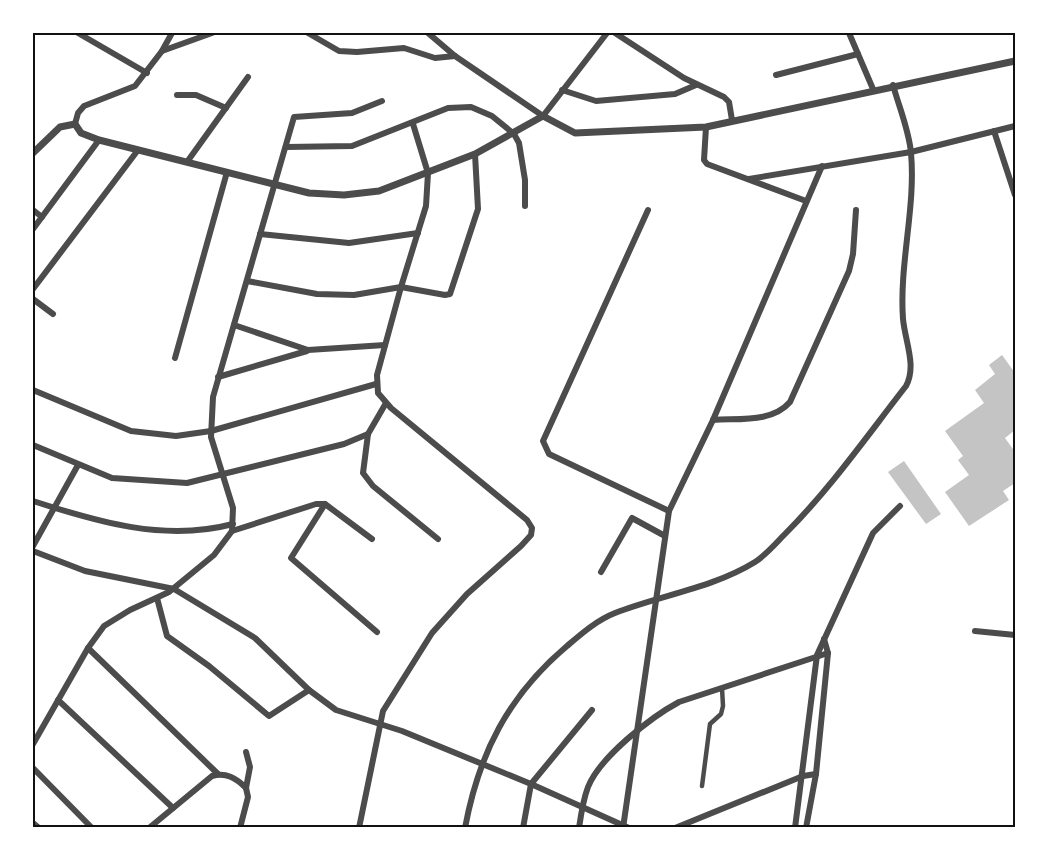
<svg xmlns="http://www.w3.org/2000/svg" width="1048" height="861" viewBox="0 0 1048 861" font-family="'IBM Plex Sans',sans-serif">
<style>
.building{fill:#c4c4c4}
.lines{fill:none;stroke-linecap:round;stroke-linejoin:round}
.pedestrian{stroke:#4c4c4c;stroke-width:4.5}
.minor{stroke:#4c4c4c;stroke-width:6}
.tertiary{stroke:#4c4c4c;stroke-width:7}
.neatline{fill:none;stroke:#111;stroke-width:2}
</style>
<rect width="100%" height="100%" fill="#fff"/>
<g class="building">
<polygon points="1002,355 1015,373 1015,430 1005,438 1015,452 1015,483 1003,491 1009,500 969,526 945,492 969,475 958,460 963,456 945,431 984,403 975,390 995,374 989,365"/>
<polygon points="904,461 941,514 926,524 888,472"/>
</g>
<g class="lines">
<polyline class="pedestrian" points="702,786 710,724 721,714 723,706 722,688"/>
<g class="minor">
<polyline points="78,33 147,73"/>
<polyline points="308,33 339,51 357,52 404,48 435,58 455,56"/>
<polyline points="428,33 455,56 543,116 607,33"/>
<polyline points="615,33 684,78 724,97 729,102 732,120"/>
<polyline points="849,33 873,89"/>
<polyline points="162,51 172,33"/>
<polyline points="776,75 858,54"/>
<polyline points="562,90 596,101 675,94 696,85"/>
<polyline points="177,95 196,95 226,108"/>
<polyline points="75,124 78,113 84,106 135,86 162,51 212,33"/>
<polyline points="706,127 704,160 707,164 806,201"/>
<polyline points="994,131 1015,195"/>
<polyline points="286,147 352,146 448,108 471,107 492,116 514,134 519,143 525,180 525,206"/>
<polyline points="187,162 248,77"/>
<polyline points="749,179 911,152 1015,126"/>
<polyline points="33,210 42,217"/>
<polyline points="648,210 543,441 549,454 669,511"/>
<polyline points="33,229 99,140"/>
<polyline points="260,234 349,243 418,233"/>
<polyline points="247,281 317,294 354,295 401,287 445,295 450,294 478,209 475,154"/>
<polyline points="33,289 138,150"/>
<polyline points="33,299 53,314"/>
<polyline points="234,325 308,350 385,345"/>
<polyline points="175,358 227,172"/>
<polyline points="218,377 307,351"/>
<polyline points="33,390 131,431 176,436 211,431 376,384"/>
<path d="M713 420C738 418 772 423 790 402L849 271 853 254 856 210"/>
<polyline points="368,434 363,473 373,486 438,539"/>
<polyline points="33,445 112,478 187,483 344,444 368,434 386,403"/>
<path d="M33 501C98 522 165 542 233 524"/>
<polyline points="325,504 291,558 377,632"/>
<polyline points="232,531 316,504 325,504 372,539"/>
<polyline points="33,546 78,465"/>
<polyline points="33,551 85,571 174,589 255,638 309,690 336,710 402,731 531,784 629,828"/>
<polyline points="601,572 632,518 665,536"/>
<polyline points="157,598 167,636 209,666 269,716 309,690"/>
<polyline points="975,631 1015,635"/>
<polyline points="88,648 218,774"/>
<polyline points="58,700 173,808"/>
<polyline points="33,744 88,648 104,626 130,610 169,592 214,555 232,531 233,508 211,437 213,397 294,117 352,113 382,101"/>
<polyline points="246,752 250,767 246,788"/>
<polyline points="33,768 92,828"/>
<polyline points="33,823 39,828"/>
<path d="M149 828 212 776C226 772 236 778 246 788"/>
<polyline points="240,828 248,797 246,788"/>
<polyline points="359,828 383,711 432,633 467,594 521,546 531,535 532,528 527,520 391,408 378,393 377,375 401,287 426,206 428,173 413,124"/>
<path d="M465 828C479 753 508 696 567 646 581 634 597 620 615 613 661 595 713 588 755 562 766 555 776 543 785 534 830 489 867 436 906 386 917 366 905 341 903 319 899 264 916 207 911 153 909 130 899 107 893 85"/>
<polyline points="523,828 531,784 592,710"/>
<path d="M579 828C581 814 583 800 588 787 600 757 651 717 679 702L828 653"/>
<polyline points="623,828 669,511 713,420 822,166"/>
<polyline points="675,828 803,776 816,774"/>
<polyline points="795,828 817,655 873,533 900,506"/>
<polyline points="806,828 816,774 828,653 824,639"/>
</g>
<polyline class="tertiary" points="33,153 60,127 75,124 81,133 99,140 309,193 344,195 379,191 475,154 543,116 575,133 706,127 1015,61"/>
</g>
<rect width="1048" height="861" fill="none" stroke="#ffffff" stroke-width="69"/>
<rect x="34" y="34" width="980" height="792" class="neatline"/>
</svg>
